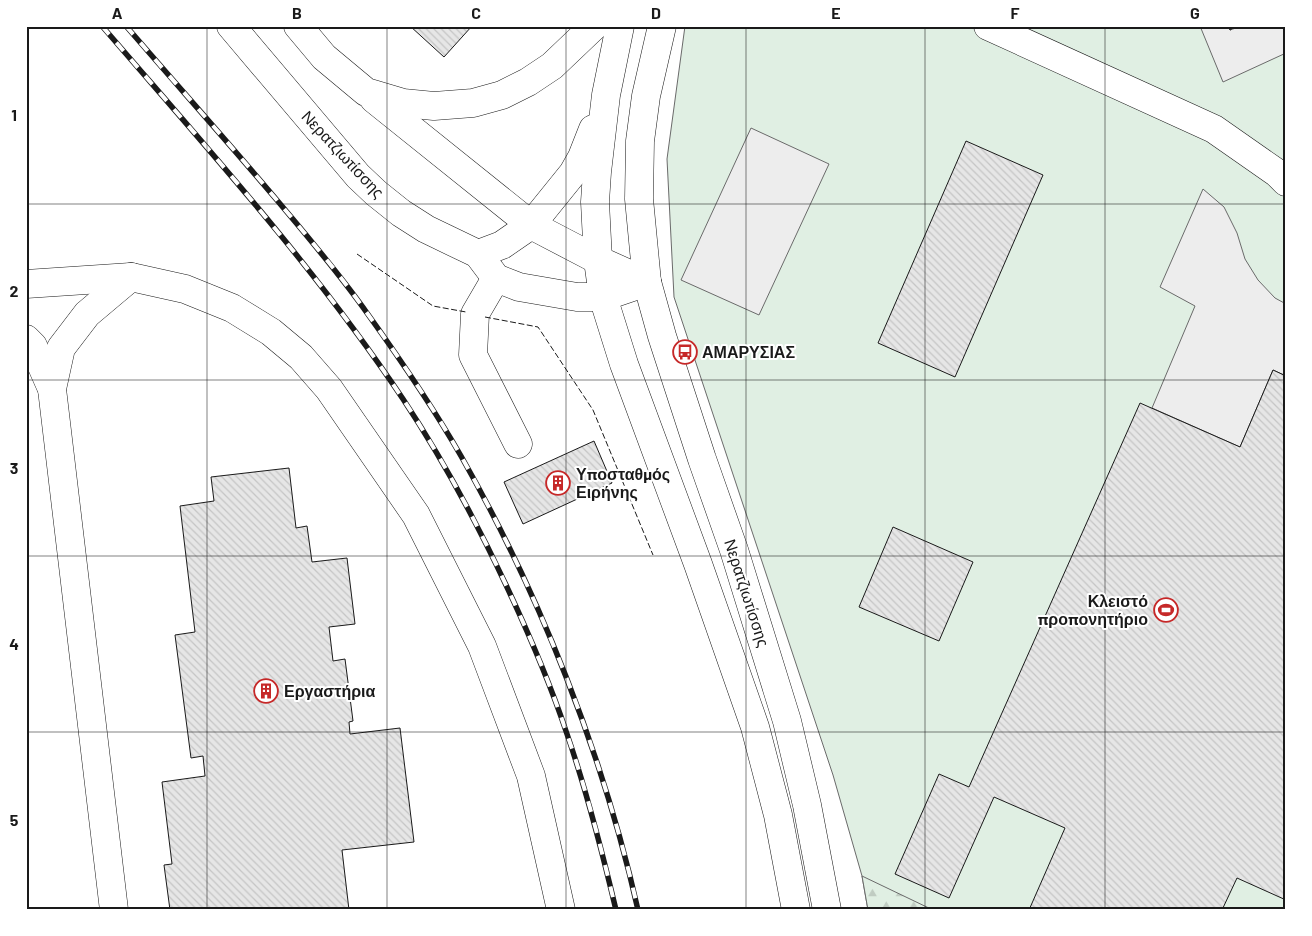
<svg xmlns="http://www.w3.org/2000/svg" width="1312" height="936" viewBox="0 0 1312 936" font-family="Barlow,sans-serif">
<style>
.green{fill:#e0efe3;stroke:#6a6a6a}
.forest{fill:url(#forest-firs);stroke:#6a6a6a}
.parking{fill:#ededed;stroke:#6a6a6a}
.building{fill:url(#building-back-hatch);stroke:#1a1a1a}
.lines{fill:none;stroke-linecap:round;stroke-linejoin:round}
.minor-casing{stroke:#1a1a1a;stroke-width:29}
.major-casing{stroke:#1a1a1a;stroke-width:29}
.minor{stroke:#fff;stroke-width:28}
.major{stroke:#fff;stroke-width:28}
.rail-casing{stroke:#1a1a1a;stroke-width:5.5}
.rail{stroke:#fff;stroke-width:4;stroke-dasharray:11;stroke-linecap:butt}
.fence{stroke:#1a1a1a;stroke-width:1;stroke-dasharray:6 2.5;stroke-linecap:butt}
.grid{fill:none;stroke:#1a1a1a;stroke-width:1;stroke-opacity:0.55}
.labels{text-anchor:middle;stroke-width:4;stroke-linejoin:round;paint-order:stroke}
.street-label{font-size:16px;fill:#1a1a1a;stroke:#fff}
.poi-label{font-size:16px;font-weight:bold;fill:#1a1a1a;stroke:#fff;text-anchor:start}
.neatline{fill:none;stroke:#1a1a1a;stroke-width:2}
.grid-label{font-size:16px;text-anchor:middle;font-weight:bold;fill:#1a1a1a}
</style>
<defs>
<pattern id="forest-firs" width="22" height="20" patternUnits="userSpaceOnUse" patternTransform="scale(1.25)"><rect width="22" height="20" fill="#e0efe3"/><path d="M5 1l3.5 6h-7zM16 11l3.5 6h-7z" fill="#c0ccc2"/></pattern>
<pattern id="building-back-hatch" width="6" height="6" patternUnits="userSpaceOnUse" patternTransform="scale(1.25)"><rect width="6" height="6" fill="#e6e6e6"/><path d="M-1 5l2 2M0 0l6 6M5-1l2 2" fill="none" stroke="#c5c5c5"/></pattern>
</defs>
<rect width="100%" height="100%" fill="#fff"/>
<polygon class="green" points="685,26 1286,26 1286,910 868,910 862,876 833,775 674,297 667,159"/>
<polygon class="forest" points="862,876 933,910 868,910"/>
<g class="parking">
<polygon points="1200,26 1228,26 1230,30 1241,26 1286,26 1286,53 1223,82"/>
<polygon points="751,128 829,164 759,315 681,280"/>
<polygon points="1203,189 1224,207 1237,233 1245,259 1258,280 1275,298 1286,304 1286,376 1273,370 1240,447 1152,408 1195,306 1160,287"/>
</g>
<g class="building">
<polygon points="410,26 472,26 444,57"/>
<polygon points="966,141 1043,175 955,377 878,343"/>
<polygon points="1273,370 1286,376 1286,900 1237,878 1222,910 1029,910 1065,828 994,797 949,898 895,874 939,774 969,787 1140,403 1240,447"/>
<polygon points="594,441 612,483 523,524 504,482"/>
<polygon points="289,468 296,528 307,526 312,562 347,558 355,624 329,627 333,661 345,659 353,721 349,722 350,734 400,728 414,842 342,850 349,910 170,910 164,865 172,864 162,782 205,776 203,756 191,758 175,635 195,632 180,506 214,501 211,477"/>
<polygon points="893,527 973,562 939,641 859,607"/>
</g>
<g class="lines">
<g class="minor-casing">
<g id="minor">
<polyline points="231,26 358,176 376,193 401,213 426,229 478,254 496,278 519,287 577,297 603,297 647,282"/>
<polyline points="298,26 324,57 366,92 403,103 434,106 473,103 502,95 528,82 552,66 594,26"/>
<polyline points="988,26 1214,129 1277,173 1286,182"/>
<polyline points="374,99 531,225 598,260 647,282"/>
<polyline points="478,254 502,245 531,225"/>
<polyline points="496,278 475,314 473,355 518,444"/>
<polyline points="26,284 131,277 185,289 232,308 271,332 301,357 329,389 416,515 482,646 531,776 561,910"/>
<polyline points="26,339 33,346 52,389 114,910"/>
<polyline points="52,389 61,348 87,314 131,277"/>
</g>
</g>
<g class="major-casing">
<g id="major">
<polyline points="620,26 606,95 597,172 595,202 598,260 603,297 624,364 698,564 755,727 778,815 796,910"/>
<polyline points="662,26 646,96 640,141 639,199 647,282 662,336 702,459 734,550 787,721 807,805 827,910"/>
<polyline points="531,225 573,173 582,157 593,129"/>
</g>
</g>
<use href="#minor" class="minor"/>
<use href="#major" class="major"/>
<g class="rail-casing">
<g id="rail">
<path d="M102 26C206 147 314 266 403 399 442 458 476 521 506 585 529 634 550 683 567 734 587 792 602 851 616 910"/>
<path d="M126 26C176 84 227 141 276 199 307 236 339 273 367 313 400 359 433 407 461 456 540 595 603 754 638 910"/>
</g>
</g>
<use href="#rail" class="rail"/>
<g class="fence">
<polyline points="1228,26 1230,30 1241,26"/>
<polyline points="357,254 433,306 466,312"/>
<polyline points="485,317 538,327 593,410 653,555"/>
</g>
</g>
<path class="grid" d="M207 26V910M387 26V910M566 26V910M746 26V910M925 26V910M1105 26V910M26 204H1286M26 380H1286M26 556H1286M26 732H1286"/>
<defs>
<g id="bus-ring" transform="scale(1.25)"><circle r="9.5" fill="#fff" stroke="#c62828" stroke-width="1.5"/><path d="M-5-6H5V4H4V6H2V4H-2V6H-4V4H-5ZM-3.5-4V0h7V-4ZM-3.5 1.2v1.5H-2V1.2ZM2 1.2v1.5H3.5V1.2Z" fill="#c62828"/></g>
<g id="building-ring" transform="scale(1.25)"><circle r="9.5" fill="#fff" stroke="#c62828" stroke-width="1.5"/><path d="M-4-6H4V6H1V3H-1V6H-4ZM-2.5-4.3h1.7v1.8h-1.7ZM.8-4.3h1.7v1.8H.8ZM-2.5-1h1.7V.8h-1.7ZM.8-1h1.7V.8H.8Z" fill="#c62828"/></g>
<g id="stadium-ring" transform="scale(1.25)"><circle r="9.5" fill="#fff" stroke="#c62828" stroke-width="1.5"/><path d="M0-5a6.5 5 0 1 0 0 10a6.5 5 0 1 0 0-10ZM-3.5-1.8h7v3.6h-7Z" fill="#c62828"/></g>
</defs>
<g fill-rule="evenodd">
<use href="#bus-ring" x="685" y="352"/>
<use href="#building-ring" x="558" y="483"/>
<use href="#stadium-ring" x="1166" y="610"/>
<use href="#building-ring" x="266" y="691"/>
</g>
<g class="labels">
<g class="street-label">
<text transform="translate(343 154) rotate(47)" y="6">Νερατζιωτίσσης</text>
<text transform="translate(747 593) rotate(72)" y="6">Νερατζιωτίσσης</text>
</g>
<g class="poi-label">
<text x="702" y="358">ΑΜΑΡΥΣΙΑΣ</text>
<text x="576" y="480">Υποσταθμός<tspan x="576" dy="18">Ειρήνης</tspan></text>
<text x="1148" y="607" text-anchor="end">Κλειστό<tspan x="1148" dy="18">προπονητήριο</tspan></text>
<text x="284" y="697">Εργαστήρια</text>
</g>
</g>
<rect width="1312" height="936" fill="none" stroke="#ffffff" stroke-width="55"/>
<rect x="28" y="28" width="1256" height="880" class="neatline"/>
<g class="grid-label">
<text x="117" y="19">A</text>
<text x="297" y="19">B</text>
<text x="476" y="19">C</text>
<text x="656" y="19">D</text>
<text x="836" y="19">E</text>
<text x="1015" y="19">F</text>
<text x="1195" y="19">G</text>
<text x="14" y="121">1</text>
<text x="14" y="297">2</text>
<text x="14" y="474">3</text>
<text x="14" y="650">4</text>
<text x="14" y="826">5</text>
</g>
</svg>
